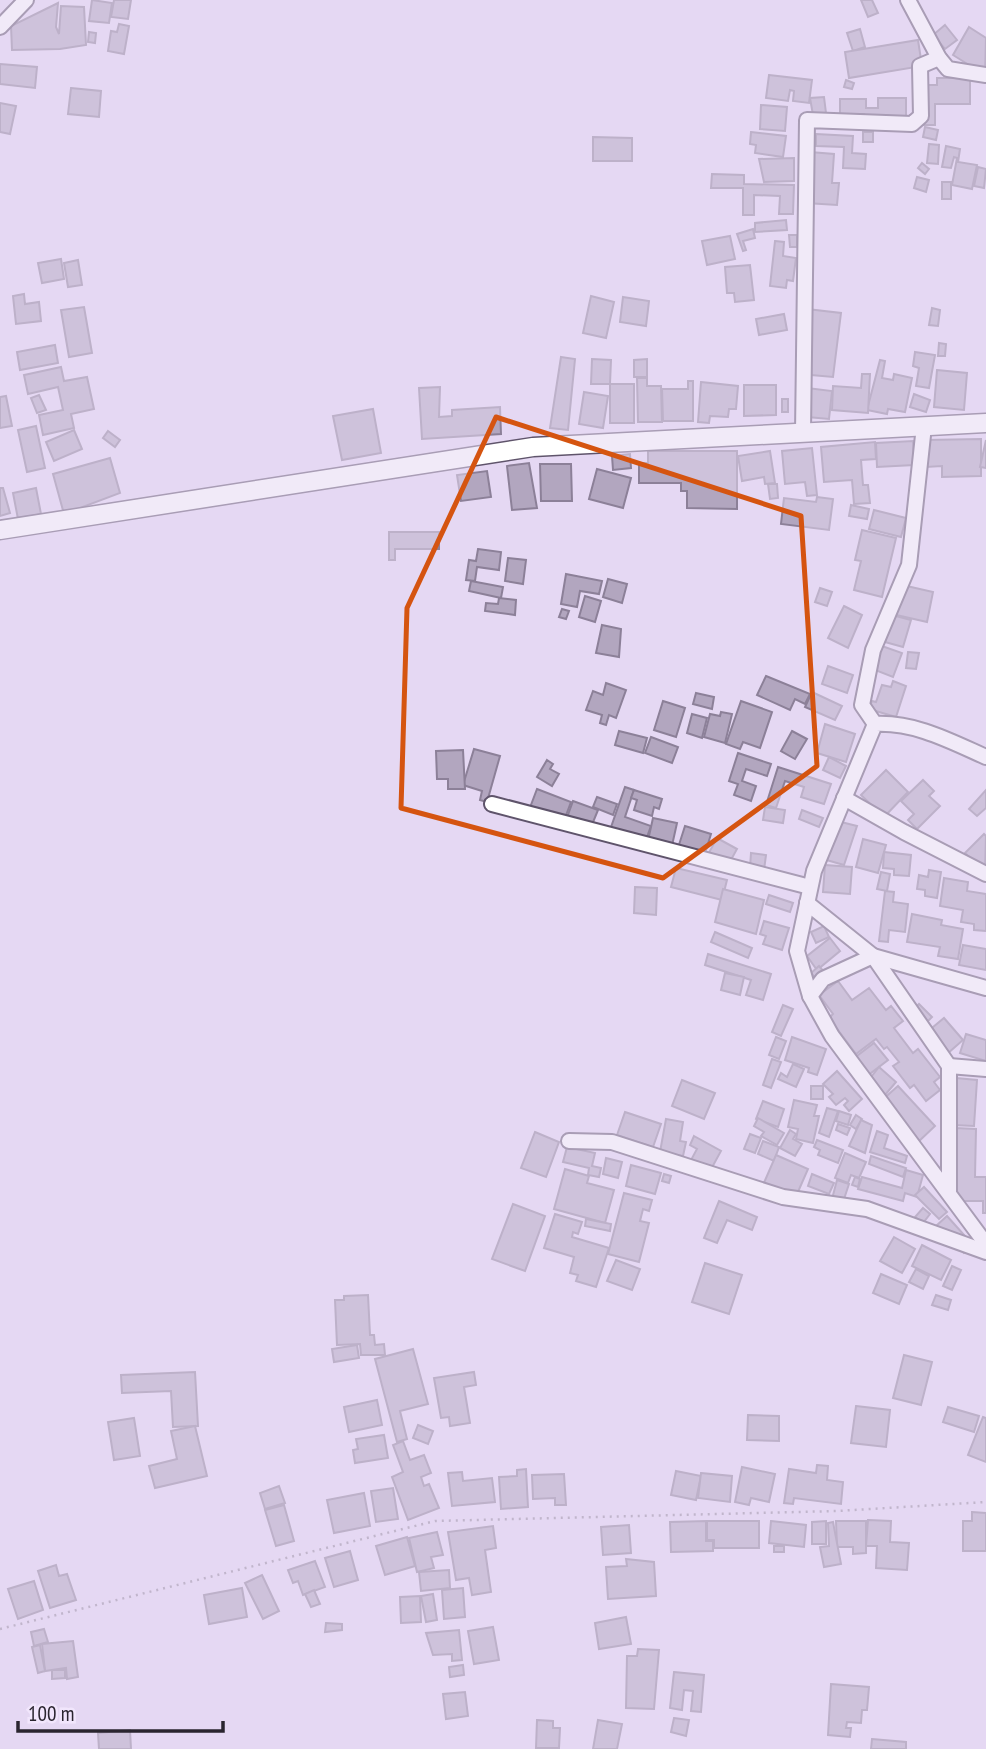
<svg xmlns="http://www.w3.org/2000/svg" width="986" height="1749" viewBox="0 0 986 1749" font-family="'PT Sans Narrow',sans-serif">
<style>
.building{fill:#b2a6bf;stroke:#8c8098;stroke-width:2}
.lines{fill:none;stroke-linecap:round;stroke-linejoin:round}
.minor-casing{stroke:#5f546b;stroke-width:18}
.major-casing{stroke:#5f546b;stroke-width:21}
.path{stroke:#948b9e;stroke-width:2.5;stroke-dasharray:2 5;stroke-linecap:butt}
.minor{stroke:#fff;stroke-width:14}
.major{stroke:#fff;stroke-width:18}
.marked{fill:none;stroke:#d55410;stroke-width:5;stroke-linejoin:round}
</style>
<rect width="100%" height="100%" fill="#e5d8f3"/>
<g class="building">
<polygon points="92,0 112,3 109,23 89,21"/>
<polygon points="114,0 131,0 128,19 111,17"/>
<polygon points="861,0 872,0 878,13 868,17"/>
<polygon points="58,3 56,27 59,34 61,6 84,7 86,45 60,49 12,50 11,26"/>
<polygon points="119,24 129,26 124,54 108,51 111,31 117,32"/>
<polygon points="945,25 957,40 945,49 933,35"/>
<polygon points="969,27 986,38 985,75 953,55"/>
<polygon points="860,29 865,47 853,51 847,33"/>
<polygon points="89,32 96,33 95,43 88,42"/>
<polygon points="918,40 922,66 849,78 845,52"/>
<polygon points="0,64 37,67 35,88 0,84"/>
<polygon points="769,75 812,80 809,103 793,101 794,91 790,90 788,101 766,98"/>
<polygon points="937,78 970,78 970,104 935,104 935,125 918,125 918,85 937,85"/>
<polygon points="846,80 854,83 852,89 844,87"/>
<polygon points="71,88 101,91 99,117 68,114"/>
<polygon points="824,97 826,113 813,115 810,98"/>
<polygon points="878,98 906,98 906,126 864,127 864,114 854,114 855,123 840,123 840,99 866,99 866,108 878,108"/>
<polygon points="0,103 16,106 10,134 0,132"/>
<polygon points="761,105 787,107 785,131 760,129"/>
<polygon points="925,127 938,130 936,140 923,137"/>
<polygon points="751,132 786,136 783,157 755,153 756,145 750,144"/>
<rect x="863" y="132" width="10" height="10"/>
<polygon points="816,134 853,136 852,153 866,154 865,169 843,168 844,147 816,146"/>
<polygon points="593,137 632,138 632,161 593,161"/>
<polygon points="929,144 939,145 938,164 927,163"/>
<polygon points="946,146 960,149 958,162 977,165 972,189 952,185 957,158 954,157 951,168 942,167"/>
<polygon points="810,152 834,154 832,183 839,183 837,205 806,203"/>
<polygon points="794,158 794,181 764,182 759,159"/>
<polygon points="922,163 929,169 925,174 918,168"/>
<polygon points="978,167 986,169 984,188 974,186"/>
<polygon points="712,174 744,175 744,184 794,185 793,214 779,214 780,196 754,195 754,215 743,215 743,188 711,188"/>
<polygon points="917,177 929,180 926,192 914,188"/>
<rect x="942" y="182" width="9" height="17"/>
<polygon points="786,220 787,230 755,232 755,223"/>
<polygon points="753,229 755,238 743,241 746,250 743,251 737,234"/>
<polygon points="789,235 797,235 797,247 790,247"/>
<polygon points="730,236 735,259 707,265 702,241"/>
<polygon points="775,241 784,242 783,256 796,258 793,281 787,280 786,288 770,286"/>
<polygon points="61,259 64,279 42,283 38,263"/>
<polygon points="78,260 82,285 68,287 64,263"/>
<polygon points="750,265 754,300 735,302 734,293 727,293 725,267"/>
<polygon points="24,294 25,304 39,302 41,321 16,324 13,296"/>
<polygon points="591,296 614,302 606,338 583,333"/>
<polygon points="623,297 649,301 646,326 620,322"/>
<polygon points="84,307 92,353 69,357 61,310"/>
<polygon points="932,308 940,310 938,326 929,325"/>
<polygon points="807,309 841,313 833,377 800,374"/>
<polygon points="784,314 787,330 759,335 756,319"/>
<polygon points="939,343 946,344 945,356 938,356"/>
<polygon points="55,345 58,363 20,370 17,352"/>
<polygon points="915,352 935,355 929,388 916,386 919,368 913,366"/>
<polygon points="561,357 575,359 568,430 550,428"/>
<polygon points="592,359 611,360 610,384 591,384"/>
<polygon points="647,359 647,377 634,377 634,360"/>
<polygon points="880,360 885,361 882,378 893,380 894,374 912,378 905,412 888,409 887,414 867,410"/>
<polygon points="61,367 64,381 87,377 94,409 71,414 74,428 43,435 39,415 63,410 58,387 28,394 24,375"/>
<polygon points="937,370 967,373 964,410 934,407"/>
<polygon points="862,374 870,374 868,413 832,410 833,386 861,388"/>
<polygon points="637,378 647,378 647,386 661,386 662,422 638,422"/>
<polygon points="688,381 693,381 693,421 663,421 662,389 688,389"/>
<polygon points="701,382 738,386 736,409 729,409 728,417 710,416 709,423 698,422"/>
<rect x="610" y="384" width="24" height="39"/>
<polygon points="744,385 776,385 776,415 744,416"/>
<polygon points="440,387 439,417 452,416 452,410 500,407 501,434 422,439 419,388"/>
<polygon points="799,387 832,391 829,419 796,416"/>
<polygon points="584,392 608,396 603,428 579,424"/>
<polygon points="914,394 930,400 926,412 910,407"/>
<polygon points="39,395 46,410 37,413 31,398"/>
<polygon points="6,396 12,426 0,428 0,397"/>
<rect x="782" y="399" width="6" height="13"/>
<polygon points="373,409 381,453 342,460 333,416"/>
<polygon points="36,426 45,468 27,472 18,430"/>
<polygon points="74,430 82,449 54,461 46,442"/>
<polygon points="108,431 120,440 115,447 103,438"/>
<polygon points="981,439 981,476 942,477 942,466 926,467 925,440"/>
<polygon points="986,440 986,468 980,467"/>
<polygon points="913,441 914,465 877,467 876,443"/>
<polygon points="875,442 876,459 861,460 863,485 868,485 870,503 854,504 852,480 824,482 821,447"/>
<polygon points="812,448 817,495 807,496 805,482 785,484 782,451"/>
<polygon points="648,451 737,451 737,509 687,508 687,491 681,491 681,483 639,483 639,463 648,463"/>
<polygon points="770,451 775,483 765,484 764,477 742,481 738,456"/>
<polygon points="630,454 631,468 613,470 612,456"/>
<polygon points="110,458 120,493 64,514 53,474"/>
<polygon points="529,463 537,508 512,510 507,466"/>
<polygon points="540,464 571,464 572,501 541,501"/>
<polygon points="597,469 631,478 623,508 589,499"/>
<polygon points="487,471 491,497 461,501 457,475"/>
<polygon points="768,484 777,484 778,498 770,499"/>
<polygon points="0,488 3,488 10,513 0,516"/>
<polygon points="36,488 41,514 18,519 13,493"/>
<polygon points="817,497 833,499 829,530 781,524 784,498 816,502"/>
<polygon points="851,505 869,509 867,519 849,516"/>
<polygon points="874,510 906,518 901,537 869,529"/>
<polygon points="862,530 896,538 882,597 854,590 861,561 855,560"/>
<polygon points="389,532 439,532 439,549 395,549 395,560 389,560"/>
<polygon points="478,549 501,552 499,570 477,567 475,581 466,580 469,560 476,561"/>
<polygon points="508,558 526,560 523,584 505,581"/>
<polygon points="566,574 602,581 599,594 580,591 577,607 561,604"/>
<polygon points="608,579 627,584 622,603 603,597"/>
<polygon points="471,581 503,587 501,598 469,591"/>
<polygon points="898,584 933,592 927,622 892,614"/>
<polygon points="820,588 832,592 827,606 815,602"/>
<polygon points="585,596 601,601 595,622 579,617"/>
<polygon points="499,598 516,600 515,615 485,611 486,603 498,604"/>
<polygon points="844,606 862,615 848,648 828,638"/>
<polygon points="562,609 569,611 566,619 559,617"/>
<polygon points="892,615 911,620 903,647 885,642"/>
<polygon points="602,625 621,629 619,657 596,653"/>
<polygon points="879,645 902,653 893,677 870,668"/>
<polygon points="908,652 919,653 916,669 906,668"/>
<polygon points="828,666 853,675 847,693 822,684"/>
<polygon points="766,676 810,694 805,704 795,699 790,710 757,695"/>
<polygon points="893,681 906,686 896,717 869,709 872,701 876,702 882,685 891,687"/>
<polygon points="606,683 626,690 616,718 609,715 606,725 600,723 602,715 586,710 593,691 603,695"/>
<polygon points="812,692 842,706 835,720 805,707"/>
<polygon points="696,693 714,697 712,709 693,704"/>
<polygon points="663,701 685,708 676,737 654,730"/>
<polygon points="741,701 772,712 760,748 743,742 740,749 726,744"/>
<polygon points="721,712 732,714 725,743 704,737 710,714 720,716"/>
<polygon points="692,714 707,718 702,738 687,733"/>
<polygon points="825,724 855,734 846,762 817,753"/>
<polygon points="619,731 647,738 643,753 615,745"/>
<polygon points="792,731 807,739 795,759 781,751"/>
<polygon points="651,737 678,747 672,763 645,753"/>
<polygon points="474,749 500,756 487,802 480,800 482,791 463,785"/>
<polygon points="463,750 465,789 448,789 448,779 437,779 436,751"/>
<polygon points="738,753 771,764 767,776 746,769 742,781 756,786 751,801 734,795 738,784 729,781"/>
<polygon points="829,757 846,766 840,778 823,770"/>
<polygon points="547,760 553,764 550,769 559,774 552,786 537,777"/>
<polygon points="778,767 831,784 824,804 801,797 804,787 785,781 776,808 766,805"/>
<polygon points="886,770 908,792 884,817 861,795"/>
<polygon points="923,780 934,791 929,796 940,806 917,829 908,820 914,814 901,801"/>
<polygon points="625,787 634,790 625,817 651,826 644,845 609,833"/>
<polygon points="537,789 571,802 562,826 528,813"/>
<polygon points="634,790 662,799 659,809 654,807 652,816 634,810 637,800 631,798"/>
<polygon points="986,790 986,808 977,816 969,809"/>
<polygon points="597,797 617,804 613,815 593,807"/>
<polygon points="573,801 598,810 589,832 565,823"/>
<polygon points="765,807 785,810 783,823 763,820"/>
<polygon points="802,810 823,818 819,827 799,819"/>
<polygon points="653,818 677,823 671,850 647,845"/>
<polygon points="837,821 857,826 844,865 823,859"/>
<polygon points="685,826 711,834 703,860 677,851"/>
<polygon points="984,834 986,836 985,872 965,853"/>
<polygon points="717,838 737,849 726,869 706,858"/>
<polygon points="863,839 886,845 878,873 856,867"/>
<polygon points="884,852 911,855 909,876 894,875 894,869 883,868"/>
<polygon points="751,853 766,855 764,870 750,868"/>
<polygon points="825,865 852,867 850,894 823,892"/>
<polygon points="676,868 727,880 722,900 671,887"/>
<polygon points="929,870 941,872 937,898 925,896 925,890 917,889 919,875 928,877"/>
<polygon points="881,872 890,874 887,891 877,889"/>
<polygon points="944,878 968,882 967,891 986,894 986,931 974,930 974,924 961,922 963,910 940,906"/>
<polygon points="635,887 657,888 656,915 634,913"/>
<polygon points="723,889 764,900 756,934 715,922"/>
<polygon points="885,891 894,892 893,902 908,904 905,932 889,930 888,942 879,941"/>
<polygon points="769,895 793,903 790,912 766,904"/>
<polygon points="912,914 942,920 941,925 963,929 958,959 938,956 940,947 907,942"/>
<polygon points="764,921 789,928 782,950 763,944 766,936 760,934"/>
<polygon points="824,926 829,937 816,943 811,932"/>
<polygon points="715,932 752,948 748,958 711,942"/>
<polygon points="830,938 840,951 817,970 807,956"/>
<polygon points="963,945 986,949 986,970 959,965"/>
<polygon points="708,954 771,974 763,1000 746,995 751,980 705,965"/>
<polygon points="819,966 824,972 816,979 811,973"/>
<polygon points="725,973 744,977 740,995 721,990"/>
<polygon points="838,981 852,1000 869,988 886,1010 891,1006 903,1021 894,1028 913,1053 918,1049 940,1077 934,1082 940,1090 926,1101 914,1085 910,1088 893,1066 899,1062 887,1047 884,1049 876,1039 856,1054 829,1018 833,1014 819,995"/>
<polygon points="919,1004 932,1017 926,1023 913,1010"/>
<polygon points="783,1005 793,1009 781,1036 772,1032"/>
<polygon points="944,1018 963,1040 947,1054 927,1032"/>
<polygon points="966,1034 986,1040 986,1061 960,1053"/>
<polygon points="776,1037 786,1041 779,1059 769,1055"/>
<polygon points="792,1037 826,1049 817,1075 808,1072 809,1068 785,1060"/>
<polygon points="874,1043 888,1060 867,1076 853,1059"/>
<polygon points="772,1059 781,1062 771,1088 763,1085"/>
<polygon points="793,1064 804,1069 796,1087 778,1079 781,1073 787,1077"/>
<polygon points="879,1067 896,1082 885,1095 868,1081"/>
<polygon points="837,1071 862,1099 849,1111 844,1105 848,1101 845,1098 836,1105 829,1097 833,1094 823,1084"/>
<polygon points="956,1078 977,1080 974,1126 953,1125"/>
<polygon points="682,1080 715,1093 704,1119 672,1106"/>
<rect x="811" y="1086" width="12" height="13"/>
<polygon points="898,1086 935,1126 916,1144 881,1101"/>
<polygon points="794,1100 817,1105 814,1116 819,1116 813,1143 796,1139 798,1129 788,1127"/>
<polygon points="763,1101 784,1109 778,1127 756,1119"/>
<polygon points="827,1108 838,1111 829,1137 819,1133"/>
<polygon points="839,1111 851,1115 848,1125 836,1121"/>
<polygon points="625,1112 661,1124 653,1147 617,1135"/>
<polygon points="856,1115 862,1119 856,1129 850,1125"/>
<polygon points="758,1118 784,1133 777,1145 761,1136 764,1132 754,1126"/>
<polygon points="666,1119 683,1122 680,1141 686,1142 683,1156 660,1152"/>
<polygon points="861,1120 872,1125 865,1153 849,1146"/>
<polygon points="838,1124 850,1128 847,1135 836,1130"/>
<polygon points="955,1128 976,1129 975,1177 986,1177 986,1213 983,1213 983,1201 956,1201 956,1190 953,1189"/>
<polygon points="790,1130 796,1134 793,1139 802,1144 795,1156 780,1148"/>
<polygon points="877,1131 888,1135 884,1148 907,1156 905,1163 870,1152"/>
<polygon points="535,1132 559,1142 546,1177 521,1168"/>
<polygon points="750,1134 761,1138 755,1153 744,1149"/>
<polygon points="694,1136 721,1151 710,1171 691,1160 697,1149 690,1145"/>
<polygon points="817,1140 843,1150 838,1163 818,1155 820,1150 814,1147"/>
<polygon points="763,1141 779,1147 774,1161 758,1154"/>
<polygon points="567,1147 595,1153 592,1166 601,1168 599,1177 588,1175 589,1168 563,1162"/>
<polygon points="845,1153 866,1162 859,1178 851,1175 848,1183 835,1178"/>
<polygon points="776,1155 808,1169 794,1201 760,1192"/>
<polygon points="871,1156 906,1168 903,1177 869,1164"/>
<polygon points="606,1158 622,1162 618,1178 603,1174"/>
<polygon points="631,1165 661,1173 655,1194 626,1186"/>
<polygon points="565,1169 589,1176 587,1183 614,1190 605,1223 554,1209"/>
<polygon points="906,1170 923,1175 917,1197 905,1193 903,1201 858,1189 862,1177 902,1188"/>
<polygon points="664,1174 671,1176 669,1183 662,1181"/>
<polygon points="812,1174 834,1183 829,1194 808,1186"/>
<polygon points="855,1177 860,1179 858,1187 852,1185"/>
<polygon points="837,1180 849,1184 843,1202 832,1199"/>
<polygon points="924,1187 947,1212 939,1219 915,1195"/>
<polygon points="624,1193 652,1200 649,1211 643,1209 640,1221 649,1223 639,1262 608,1254"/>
<polygon points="719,1201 757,1217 752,1230 727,1220 717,1243 704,1238"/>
<polygon points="513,1204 545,1216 525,1271 492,1259"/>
<polygon points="923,1208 930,1214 923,1223 915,1217"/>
<polygon points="555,1214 582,1222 578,1234 573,1232 572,1237 609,1248 596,1287 576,1281 578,1275 570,1273 574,1257 544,1248"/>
<polygon points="947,1216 973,1245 964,1253 936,1226"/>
<polygon points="586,1219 611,1224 610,1231 585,1226"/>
<polygon points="894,1237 915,1249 902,1273 880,1261"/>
<polygon points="922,1245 951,1260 941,1280 912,1266"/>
<polygon points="616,1260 640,1269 632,1290 607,1281"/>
<polygon points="705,1263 742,1275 729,1314 692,1302"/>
<polygon points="952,1266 961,1270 952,1290 943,1286"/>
<polygon points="916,1269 929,1276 923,1289 909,1282"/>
<polygon points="881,1274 907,1285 899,1304 873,1293"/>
<polygon points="368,1295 370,1335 374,1335 375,1345 384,1344 385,1355 361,1355 360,1344 337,1345 335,1300 344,1300 344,1296"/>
<polygon points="936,1295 951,1300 948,1310 932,1305"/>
<polygon points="357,1345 359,1358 334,1362 332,1349"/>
<polygon points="413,1349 428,1404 400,1411 407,1439 397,1442 375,1359"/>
<polygon points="904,1355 932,1362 921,1405 893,1398"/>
<polygon points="195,1372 198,1426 173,1427 171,1391 122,1393 121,1375"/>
<polygon points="474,1372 476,1385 464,1387 470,1423 450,1426 449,1417 441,1418 434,1378"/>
<polygon points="377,1400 382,1425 349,1432 344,1407"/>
<polygon points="856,1406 890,1410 886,1447 851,1443"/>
<polygon points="948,1407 979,1416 974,1432 943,1422"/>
<polygon points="748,1415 779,1416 779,1441 747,1440"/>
<polygon points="983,1417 986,1418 986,1462 968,1455"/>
<polygon points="134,1418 140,1456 114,1460 108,1422"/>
<polygon points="418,1425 433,1431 428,1444 413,1438"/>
<polygon points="195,1426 207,1476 155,1488 149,1466 177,1459 171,1431"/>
<polygon points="384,1435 388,1458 355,1463 353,1450 358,1449 356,1439"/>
<polygon points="403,1441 410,1460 424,1455 431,1473 421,1477 424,1486 429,1484 439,1508 408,1520 392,1477 403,1472 393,1445"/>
<polygon points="817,1465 828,1466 827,1480 843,1482 841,1504 794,1498 793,1504 784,1503 789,1469 816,1473"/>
<polygon points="742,1467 775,1474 769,1502 751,1498 749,1505 735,1502"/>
<polygon points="526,1469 528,1507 501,1509 499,1477 517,1476 517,1470"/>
<polygon points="676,1471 701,1476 696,1500 671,1495"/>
<polygon points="462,1472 463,1481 492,1478 495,1502 452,1506 448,1473"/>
<polygon points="701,1473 732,1476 730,1502 698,1498"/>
<polygon points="564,1474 566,1505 555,1505 555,1498 533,1499 532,1475"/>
<polygon points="279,1486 285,1503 265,1509 260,1493"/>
<polygon points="393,1488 398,1519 376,1522 371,1491"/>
<polygon points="364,1493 370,1526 334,1533 327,1500"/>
<polygon points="284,1505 294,1541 276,1546 265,1510"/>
<polygon points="972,1512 986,1513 986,1551 963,1551 963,1521 972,1521"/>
<polygon points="868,1520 891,1521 890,1542 909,1543 907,1570 876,1568 877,1546 866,1546"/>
<polygon points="706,1521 706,1541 713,1541 713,1551 671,1552 670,1522"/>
<polygon points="707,1521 759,1521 759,1548 714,1548 714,1540 707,1540"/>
<polygon points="771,1521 806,1525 804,1547 769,1543"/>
<polygon points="826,1521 826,1544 812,1544 812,1522"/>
<polygon points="836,1521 866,1521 866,1553 853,1554 853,1547 837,1547"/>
<polygon points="833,1522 841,1564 824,1567 820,1547 829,1546 828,1523"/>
<polygon points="629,1525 631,1553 603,1555 601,1527"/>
<polygon points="493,1526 496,1548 485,1550 491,1592 472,1595 469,1578 456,1580 448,1532"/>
<polygon points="437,1532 443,1555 431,1557 434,1568 417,1572 409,1538"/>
<polygon points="407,1537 415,1566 385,1575 376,1546"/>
<rect x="774" y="1546" width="10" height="6"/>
<polygon points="350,1551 358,1580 334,1587 325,1558"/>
<polygon points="626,1559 654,1562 656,1596 608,1599 606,1567 627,1566"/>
<polygon points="315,1561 325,1587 303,1595 298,1581 293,1583 288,1570"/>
<polygon points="56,1565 59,1576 67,1574 76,1600 50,1608 38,1571"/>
<polygon points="449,1570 450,1588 421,1591 419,1572"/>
<polygon points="262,1575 279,1611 263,1619 245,1583"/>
<polygon points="34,1581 43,1610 18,1619 8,1589"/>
<polygon points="242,1588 247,1617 209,1624 204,1595"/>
<polygon points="463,1588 465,1617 444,1619 442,1590"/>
<polygon points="314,1590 320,1604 311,1607 305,1594"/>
<polygon points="433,1594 437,1620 426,1622 421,1596"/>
<polygon points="420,1596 421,1622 401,1623 400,1597"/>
<polygon points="626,1617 631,1644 599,1649 595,1623"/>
<polygon points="326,1623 342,1624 342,1630 325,1632"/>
<polygon points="493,1627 499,1660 474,1664 468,1631"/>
<polygon points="44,1629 48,1642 34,1646 31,1632"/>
<polygon points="459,1630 462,1660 452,1661 452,1654 433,1655 426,1633"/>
<polygon points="73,1641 78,1677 67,1679 66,1668 45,1671 42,1644"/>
<polygon points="40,1645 45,1671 38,1673 32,1647"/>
<polygon points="638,1649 659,1650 654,1709 626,1708 627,1656 637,1656"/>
<polygon points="463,1665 464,1675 450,1677 449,1667"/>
<polygon points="52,1670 65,1670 65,1678 52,1679"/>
<polygon points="674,1672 704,1675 701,1712 691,1711 693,1691 684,1690 682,1710 670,1708"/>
<polygon points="831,1684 869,1687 867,1710 862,1710 861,1723 847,1722 846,1728 851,1728 850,1737 828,1735"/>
<polygon points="465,1692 468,1716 446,1719 443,1694"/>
<polygon points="674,1718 689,1720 686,1736 671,1732"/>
<polygon points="537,1720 553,1721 553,1728 560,1728 559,1748 536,1748"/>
<polygon points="598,1720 622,1724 617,1749 593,1749"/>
<polygon points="130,1730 131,1749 99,1749 98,1733"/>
<polygon points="872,1739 906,1742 906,1749 871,1749"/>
</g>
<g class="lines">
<g class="minor-casing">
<g id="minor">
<polyline points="908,0 939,58 948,69 986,75"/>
<polyline points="0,27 26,0"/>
<polyline points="803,432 807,120 912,124 921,116 920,66 939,58"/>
<polyline points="875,724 862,705 873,650 909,565 924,426"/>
<path d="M986 757C950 741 915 722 875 724L814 871 797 951 810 996 832 1036 986 1244"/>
<polyline points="844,798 904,832 986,874"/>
<polyline points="492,804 810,887"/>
<polyline points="807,903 873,956 949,1066 949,1192"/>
<polyline points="810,996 823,979 873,956 986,988"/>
<polyline points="949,1066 986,1069"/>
<polyline points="569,1141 612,1142 783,1197 867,1209 986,1252"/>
</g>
</g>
<g class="major-casing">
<polyline id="major" points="0,530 533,447 986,423"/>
</g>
<polyline class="path" points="0,1629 435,1521 837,1511 986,1502"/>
<use href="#minor" class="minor"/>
<use href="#major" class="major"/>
</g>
<path d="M0 0H986V1749H0ZM496 417 801 516 817 766 663 878 401 808 407 608Z" fill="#e5d8f3" fill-opacity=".55" fill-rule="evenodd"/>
<path class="marked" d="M496 417 801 516 817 766 663 878 401 808 407 608Z"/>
<path d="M18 1721v10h205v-10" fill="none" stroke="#2a252f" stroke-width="3.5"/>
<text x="28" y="1721" font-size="21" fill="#2a252f" stroke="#f1e6fc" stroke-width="5" paint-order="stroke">100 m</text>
</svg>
